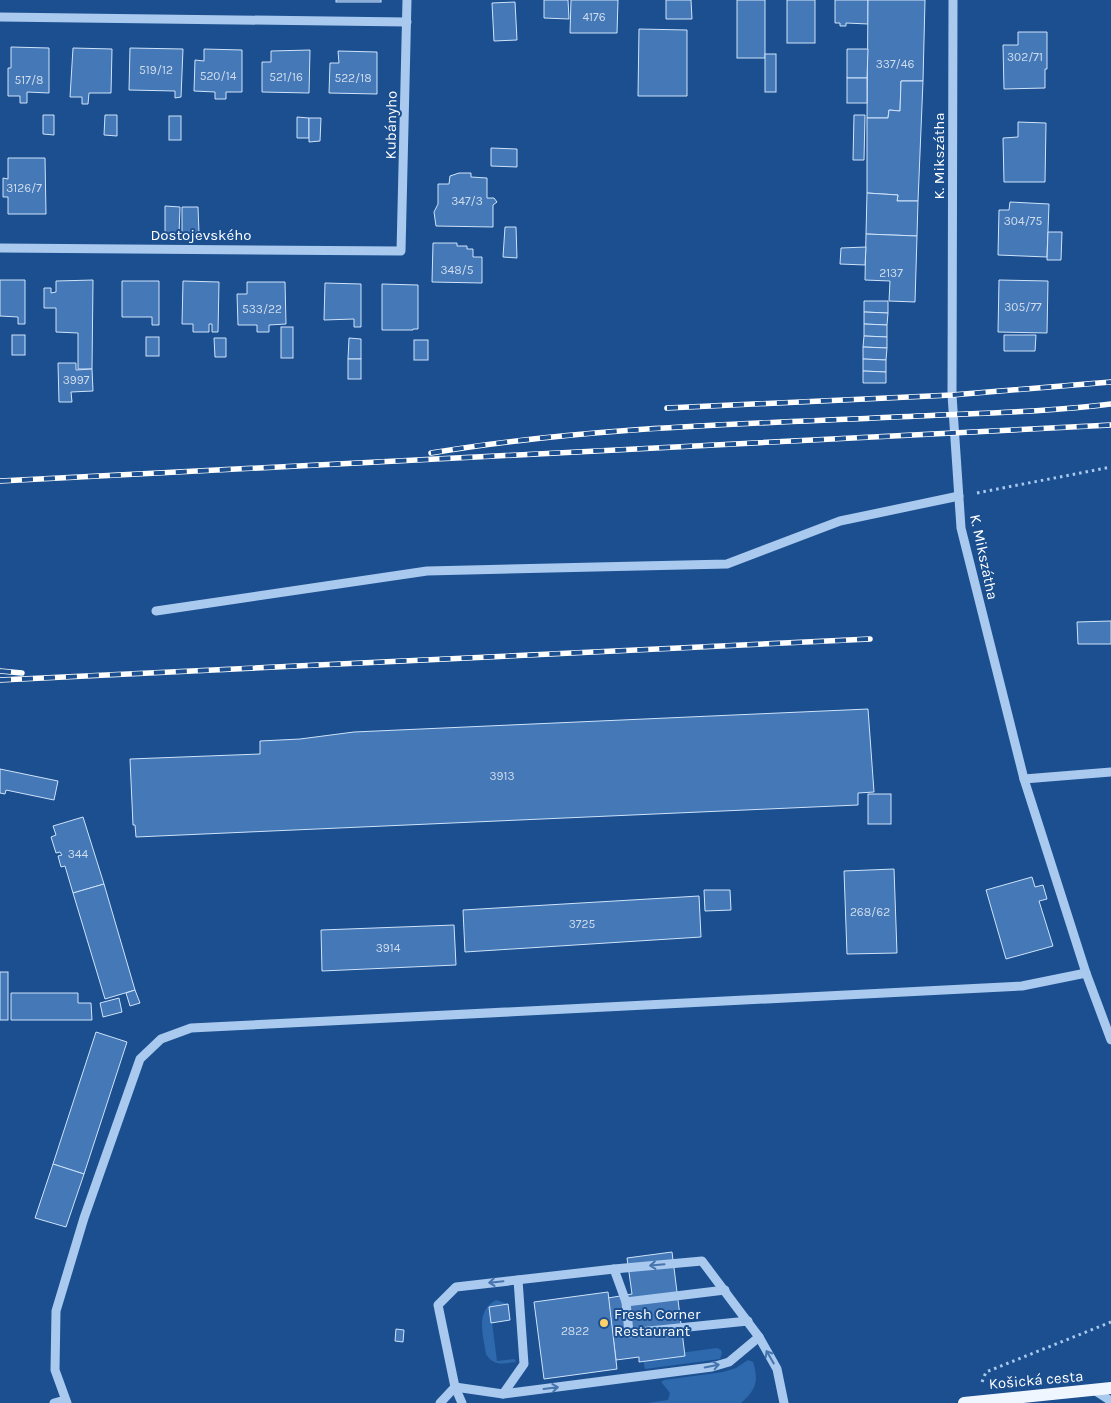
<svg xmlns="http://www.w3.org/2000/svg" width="1111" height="1403" viewBox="0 0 1111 1403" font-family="Karla,sans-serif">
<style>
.green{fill:#2e69ad}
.building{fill:#4478b7;stroke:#cfe3fa}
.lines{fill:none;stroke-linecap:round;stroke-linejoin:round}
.path{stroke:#a9c9ee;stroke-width:3;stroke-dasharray:2.5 4;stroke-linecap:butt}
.minor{stroke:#a9c9ee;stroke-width:9}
.major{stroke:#f0f6ff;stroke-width:12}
.rail-casing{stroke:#fff;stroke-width:5.5}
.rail{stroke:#1b4f8f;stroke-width:4;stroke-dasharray:11;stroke-linecap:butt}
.oneway{stroke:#4674ac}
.poi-dot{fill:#ffd166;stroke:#1b4f8f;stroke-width:2}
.labels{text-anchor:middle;stroke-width:4;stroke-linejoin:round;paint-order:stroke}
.number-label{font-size:12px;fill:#d0dded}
.street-label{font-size:15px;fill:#fff;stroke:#1b4f8f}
.poi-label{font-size:15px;fill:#fff;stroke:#1b4f8f;text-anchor:start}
</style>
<rect width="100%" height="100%" fill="#1b4f8f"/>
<g class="green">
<path d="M496 1300 508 1304 490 1307 497 1361 514 1359 516 1361 515 1362C503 1364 493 1366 486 1354 483 1335 475 1311 496 1300Z"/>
<polygon points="717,1348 721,1350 722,1353 720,1359 645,1369 643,1360 649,1357"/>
<path d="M748 1360 753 1362C759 1381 756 1390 741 1403H647L668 1400 670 1393 662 1383 661 1382 664 1380 723 1372 736 1368Z"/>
</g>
<g class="building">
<rect x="336" y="0" width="45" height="2"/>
<polygon points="544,0 568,0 569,19 544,18"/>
<polygon points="571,0 618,0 617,33 570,33"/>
<polygon points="666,0 691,0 692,19 666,19"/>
<rect x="737" y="0" width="28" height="58"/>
<rect x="787" y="0" width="28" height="43"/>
<polygon points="835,0 868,0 868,24 846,23 846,26 840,26 840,23 835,23"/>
<polygon points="868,0 925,0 923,81 901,81 900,111 889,110 888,118 867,118"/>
<polygon points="515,2 517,40 494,41 492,3"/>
<polygon points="639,29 687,30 687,96 638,96"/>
<polygon points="1018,32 1047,32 1047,69 1045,69 1045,88 1004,89 1003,45 1018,45"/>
<polygon points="11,47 49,48 49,93 27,92 27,103 20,103 20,96 8,96 8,68 11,68"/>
<polygon points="73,48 112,49 111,93 89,93 88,104 82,104 82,97 70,97"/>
<polygon points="130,48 183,49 181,97 175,98 175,91 129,90"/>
<polygon points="204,49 242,50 242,92 226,92 226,99 215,99 215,92 194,91 195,60 204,61"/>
<polygon points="847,49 868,49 867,78 847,78"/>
<polygon points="310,50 309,93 262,92 262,62 271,62 271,51"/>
<polygon points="338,51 377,52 377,94 329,93 330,63 339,63"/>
<rect x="765" y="54" width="11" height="38"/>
<rect x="847" y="78" width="20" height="25"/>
<polygon points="901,81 923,81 918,201 897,201 898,195 867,193 867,118 888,118 889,110 900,111"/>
<polygon points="43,115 54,115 54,135 43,134"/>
<polygon points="105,115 117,115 117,136 104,135"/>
<polygon points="854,115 865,115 864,160 853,160"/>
<rect x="169" y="116" width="12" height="24"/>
<polygon points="297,117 309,118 309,138 297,138"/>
<polygon points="309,118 321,118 320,141 309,142"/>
<polygon points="1018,122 1046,123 1045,182 1004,182 1003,138 1018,137"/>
<polygon points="491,148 517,149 517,167 491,166"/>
<polygon points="8,158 45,158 46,214 8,214 8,197 3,197 3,178 8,179"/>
<polygon points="459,173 471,173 471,177 487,178 487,198 494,198 497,202 493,205 493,227 436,226 434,212 438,204 438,184 449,184 450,176"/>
<polygon points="867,193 898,195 897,201 918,201 917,236 866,234"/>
<polygon points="1010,202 1049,204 1047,257 998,255 999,210 1009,210"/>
<polygon points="165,206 180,207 179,234 165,234"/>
<polygon points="182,207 198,207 199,233 182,233"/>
<polygon points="505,227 516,227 517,258 503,257"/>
<polygon points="1048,232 1062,232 1061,260 1047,260"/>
<polygon points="866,234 917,236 915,302 889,301 890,281 865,280"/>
<polygon points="433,243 457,243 457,246 467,246 467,249 473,249 473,257 482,257 482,283 432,282"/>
<polygon points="866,247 865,265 840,264 841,248"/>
<polygon points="0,280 25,280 25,324 18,324 18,317 0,316"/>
<polygon points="93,280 92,369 78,369 78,333 56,332 56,308 44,308 44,288 51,288 51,293 56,292 56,281"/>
<polygon points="999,280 1048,281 1047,333 998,332"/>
<polygon points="122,281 159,281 159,325 152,325 152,317 122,317"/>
<polygon points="183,281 219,282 218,332 212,332 212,324 209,324 209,332 193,332 193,324 182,324"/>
<polygon points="247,282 285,282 286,324 269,325 269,332 257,332 257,325 238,325 237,294 247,294"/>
<polygon points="325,283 361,284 361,327 354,327 354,319 324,320"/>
<polygon points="382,284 418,285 418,329 413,329 413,330 382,330"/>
<polygon points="864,301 888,301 888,313 864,312"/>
<polygon points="864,312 888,313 887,325 864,324"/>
<polygon points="864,324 887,325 887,337 864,336"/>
<rect x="281" y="327" width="12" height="31"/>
<rect x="12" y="335" width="13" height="20"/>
<polygon points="1004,335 1036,335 1035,351 1004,351"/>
<polygon points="864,336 887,337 887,348 863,347"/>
<rect x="146" y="337" width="13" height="19"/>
<polygon points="214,338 226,338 226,357 215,357"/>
<polygon points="349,338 361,339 361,359 348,359"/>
<rect x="414" y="340" width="14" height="20"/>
<polygon points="863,347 887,348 886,360 863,359"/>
<rect x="348" y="359" width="13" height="20"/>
<polygon points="863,359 886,360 886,372 863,371"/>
<polygon points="58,363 76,363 76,370 92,369 93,391 71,392 72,402 59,402"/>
<polygon points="863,371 886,372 886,383 863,383"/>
<polygon points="1111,621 1111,644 1078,644 1077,622"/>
<polygon points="868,709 874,792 858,793 858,805 136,837 135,825 133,825 130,759 260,754 260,741 300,739 354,732"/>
<polygon points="0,769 58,781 54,800 6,790 5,794 0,793"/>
<rect x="868" y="794" width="23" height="30"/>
<polygon points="83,817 104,884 73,893 65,866 61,867 58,856 62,855 60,852 56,853 51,837 56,835 53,826"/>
<polygon points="894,869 897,953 847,954 844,871"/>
<polygon points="1032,877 1035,887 1043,885 1047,899 1039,901 1053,946 1006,959 986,890"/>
<polygon points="104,884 135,990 105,999 73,893"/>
<polygon points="704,890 730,890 731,910 705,911"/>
<polygon points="699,896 701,937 465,952 463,910"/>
<polygon points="454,925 456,965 322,971 321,930"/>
<rect x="0" y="972" width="8" height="48"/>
<polygon points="135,990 140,1003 130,1006 126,993"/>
<polygon points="11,993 78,993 78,1003 91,1003 92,1020 11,1020"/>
<polygon points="119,998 122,1012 103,1017 100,1003"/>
<polygon points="96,1032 127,1042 84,1174 53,1164"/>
<polygon points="53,1164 84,1174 66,1227 35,1218"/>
<polygon points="672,1252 685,1356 639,1362 639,1357 616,1360 608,1298 632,1294 627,1258"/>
<polygon points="608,1292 617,1369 544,1379 534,1302"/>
<polygon points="508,1304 510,1320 491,1323 489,1307"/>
<polygon points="396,1329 404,1330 403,1342 395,1341"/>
</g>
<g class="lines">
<g class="path">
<polyline points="977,493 1111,467"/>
<polyline points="982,1382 986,1372 1111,1322"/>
</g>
<g class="minor">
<polyline points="953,0 952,395 961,528 1024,779 1086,973 1111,1040"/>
<polyline points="0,17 407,22"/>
<polyline points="0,248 401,251 407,0"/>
<polyline points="156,611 427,571 727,564 840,521 959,496"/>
<polyline points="1024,779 1111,772"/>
<polyline points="614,1269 626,1302 629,1333 748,1321"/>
<polyline points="626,1302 725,1290"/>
<polyline points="455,1387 503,1394 712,1367 729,1362 759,1337"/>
<polyline points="455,1387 462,1403"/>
<polyline points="1094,1390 1111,1401"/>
<polyline points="503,1394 524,1364 518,1280"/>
<polyline points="54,1403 65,1400"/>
<polyline points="67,1403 55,1370 56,1311 84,1218 140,1059 161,1039 191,1028 1022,986 1086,973"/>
<polyline points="440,1403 455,1387 438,1305 456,1287 614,1269 702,1261 759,1337 777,1369 784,1403"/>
</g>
<polyline class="major" points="964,1403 1111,1388"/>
<g class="rail-casing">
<g id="rail">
<polyline points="667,408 952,395 1111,382"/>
<path d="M431 453C592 426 756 424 918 416 982 413 1047 412 1111 404"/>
<polyline points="0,481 1111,425"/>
<polyline points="0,671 22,673"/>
<polyline points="0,680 870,639"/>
</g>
</g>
<use href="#rail" class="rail"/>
</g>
<defs><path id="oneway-shaft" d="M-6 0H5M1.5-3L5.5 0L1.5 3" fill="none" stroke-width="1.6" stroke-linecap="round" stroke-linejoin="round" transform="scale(1.25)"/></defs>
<g class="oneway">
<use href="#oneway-shaft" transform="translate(657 1265) rotate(175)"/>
<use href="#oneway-shaft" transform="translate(496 1282) rotate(174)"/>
<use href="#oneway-shaft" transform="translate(770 1357) rotate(-120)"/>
<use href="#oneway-shaft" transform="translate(712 1366) rotate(-11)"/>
<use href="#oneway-shaft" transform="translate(551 1388) rotate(-7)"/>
</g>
<circle class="poi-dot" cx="604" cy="1323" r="5"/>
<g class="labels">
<g class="number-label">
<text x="594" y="21">4176</text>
<text x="1025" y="61">302/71</text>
<text x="895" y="68">337/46</text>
<text x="156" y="74">519/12</text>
<text x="218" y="80">520/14</text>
<text x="286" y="81">521/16</text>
<text x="353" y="82">522/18</text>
<text x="29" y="84">517/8</text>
<text x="24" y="192">3126/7</text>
<text x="467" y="205">347/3</text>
<text x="1023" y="225">304/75</text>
<text x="457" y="274">348/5</text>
<text x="891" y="277">2137</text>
<text x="1023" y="311">305/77</text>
<text x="262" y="313">533/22</text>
<text x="76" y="384">3997</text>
<text x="502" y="780">3913</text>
<text x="78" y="858">344</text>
<text x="870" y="916">268/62</text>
<text x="582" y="928">3725</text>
<text x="388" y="952">3914</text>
<text x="575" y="1335">2822</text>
</g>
<g class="street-label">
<text transform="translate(391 125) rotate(-89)" y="5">Kubányho</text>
<text transform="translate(939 156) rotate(-90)" y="5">K. Mikszátha</text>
<text x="201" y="240">Dostojevského</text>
<text transform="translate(984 557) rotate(78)" y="5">K. Mikszátha</text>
<text transform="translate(1036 1380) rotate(-5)" y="5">Košická cesta</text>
</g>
<g class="poi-label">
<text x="614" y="1319">Fresh Corner<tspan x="614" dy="17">Restaurant</tspan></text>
</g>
</g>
</svg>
